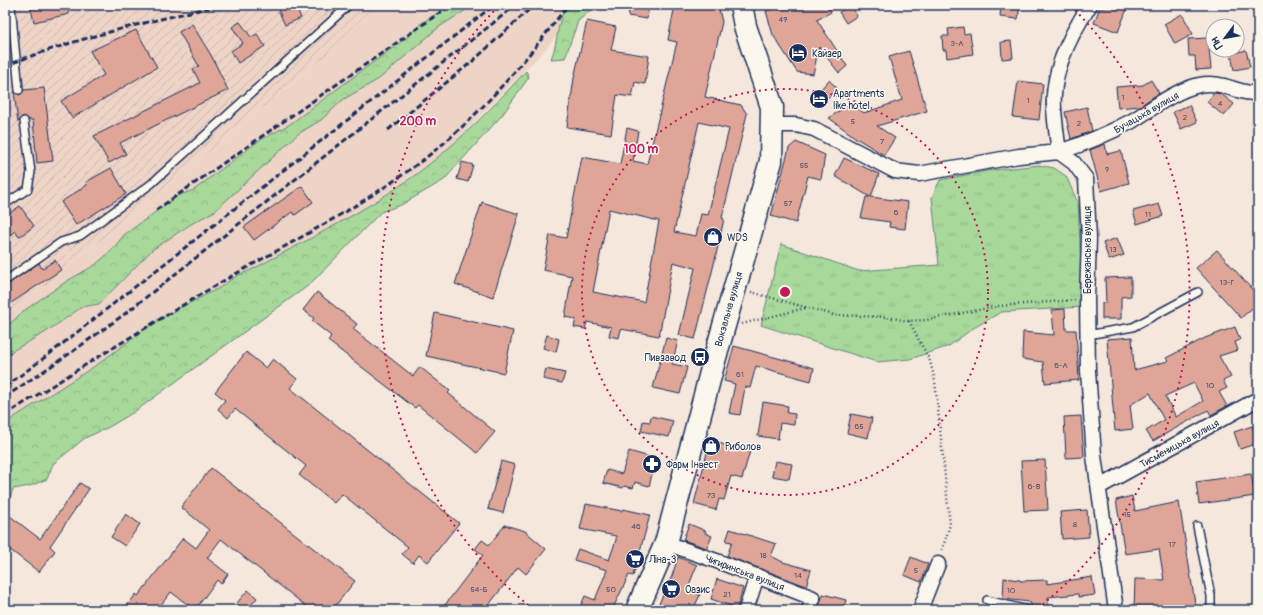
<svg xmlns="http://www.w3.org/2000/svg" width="1263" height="615" viewBox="0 0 1263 615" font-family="Pangolin,sans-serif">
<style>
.built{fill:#eed4c7}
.industrial{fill:url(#industrial-furrows)}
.forest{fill:url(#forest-crowns);stroke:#62847c}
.park{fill:url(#park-tufts);stroke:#62847c}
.building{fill:#dfa698;stroke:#1b2f5e;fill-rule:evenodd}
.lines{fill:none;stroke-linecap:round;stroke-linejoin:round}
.service-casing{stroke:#1b2f5e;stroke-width:10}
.minor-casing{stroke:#1b2f5e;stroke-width:17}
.primary-casing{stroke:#1b2f5e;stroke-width:25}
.path{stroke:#1b2f5e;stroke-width:2.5;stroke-dasharray:1 3;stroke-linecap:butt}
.service{stroke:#fbf7ec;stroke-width:7}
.minor{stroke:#fbf7ec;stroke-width:14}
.primary{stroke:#fbf7ec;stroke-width:22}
.rail{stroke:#1b2f5e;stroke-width:3;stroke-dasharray:6 3;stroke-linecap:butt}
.ring{fill:none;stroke:#c2185b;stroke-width:2;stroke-dasharray:2 4}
.labels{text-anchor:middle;stroke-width:3;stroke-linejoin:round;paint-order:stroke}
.number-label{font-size:8px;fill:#4c4d6c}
.poi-label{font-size:10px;fill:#1b2f5e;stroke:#fbf7ec;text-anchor:start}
.street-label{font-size:10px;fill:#1b2f5e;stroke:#fbf7ec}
.centre{fill:#c2185b;stroke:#fbf7ec;stroke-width:2}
.ring-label{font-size:12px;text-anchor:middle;font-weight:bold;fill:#c2185b;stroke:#fbf7ec;stroke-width:3;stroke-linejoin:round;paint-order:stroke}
</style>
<defs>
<pattern id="industrial-furrows" width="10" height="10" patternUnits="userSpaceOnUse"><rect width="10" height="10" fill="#eed4c7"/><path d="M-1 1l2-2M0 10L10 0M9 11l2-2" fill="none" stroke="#ccb6ad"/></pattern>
<pattern id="forest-crowns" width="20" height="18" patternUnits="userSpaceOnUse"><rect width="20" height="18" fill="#a8d99a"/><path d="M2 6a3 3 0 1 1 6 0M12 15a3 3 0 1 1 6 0" fill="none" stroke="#90bb87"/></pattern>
<pattern id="park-tufts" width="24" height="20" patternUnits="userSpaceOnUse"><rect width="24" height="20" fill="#a8d99a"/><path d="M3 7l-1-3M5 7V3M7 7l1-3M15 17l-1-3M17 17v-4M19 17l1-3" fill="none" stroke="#90bb87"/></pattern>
</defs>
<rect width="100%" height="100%" fill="#f5e7db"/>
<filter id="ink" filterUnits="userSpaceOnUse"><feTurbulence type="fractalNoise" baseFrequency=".025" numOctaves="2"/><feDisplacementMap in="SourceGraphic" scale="8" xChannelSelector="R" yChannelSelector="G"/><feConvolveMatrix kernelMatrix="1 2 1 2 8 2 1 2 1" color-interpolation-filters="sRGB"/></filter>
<g filter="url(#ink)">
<polygon class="built" points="375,5 581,5 544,51 443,154 289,261 5,434 5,318 321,60"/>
<polygon class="industrial" points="5,5 375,5 321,60 5,318"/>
<g class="forest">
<polygon points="450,5 474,5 439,27 379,79 344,99 321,120 298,134 215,211 191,224 152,250 99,304 82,307 46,332 5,355 5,329 22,312 67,281 95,265 111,251 124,235 177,196 194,190 257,142 290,124 406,38 420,24"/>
<path d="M567 5H597L578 21 565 58 551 59C559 39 556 23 567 5Z"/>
<path d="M526 71 529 77 503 114 444 180 401 205 381 212 309 285 134 412 109 427 85 438 53 464 47 479 30 486 13 489 9 501 5 507V423L98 364 145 329 168 314 219 288 238 275 249 271C305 241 363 213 415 175 456 145 491 109 526 71Z"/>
</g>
<polygon class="park" points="1039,165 1054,168 1066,176 1078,203 1083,307 1001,312 972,329 949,346 910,359 877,362 761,325 781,244 859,271 939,265 932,197 940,180 986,171"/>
<g class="building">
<polygon points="30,5 67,5 69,14 34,22"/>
<polygon points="276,5 295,5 301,18 285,25"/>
<polygon points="630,5 649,5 647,19 628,16"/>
<path d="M675 5H718L722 22 705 97 741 105 747 114 722 218 724 219 714 264 695 339 679 335 695 268 673 262 659 336 621 329 619 338 609 336 611 327 587 322 585 329 574 327 576 319 565 317 572 276 543 270 550 235 566 238 582 157 620 164 627 128 638 131 633 161 647 164 677 42 668 40ZM699 122 729 129 708 215 701 214 696 236 674 232ZM609 209 659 221 644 302 593 292Z"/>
<polygon points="785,5 827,5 831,12 817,20 847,66 839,73 819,47 813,74 797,72 773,35 766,11"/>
<polygon points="851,5 857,16 846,23 839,12"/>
<polygon points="1001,5 1020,5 1018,19 1000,17"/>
<polygon points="1106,5 1117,5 1127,9 1118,32 1094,23 1100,7 1105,8"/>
<polygon points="1182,14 1193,34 1175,44 1164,24"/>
<polygon points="587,21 616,27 611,50 649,56 645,84 635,82 632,97 617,95 611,134 567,127 574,78"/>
<polygon points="240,22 251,37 257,34 265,46 238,63 231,51 243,43 232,27"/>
<polygon points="192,24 212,57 228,90 120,143 126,154 109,163 94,136 200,83 193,69 199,66 179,32"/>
<polygon points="963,27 964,34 970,33 973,54 947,58 946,50 943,50 942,36 949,36 948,29"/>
<polygon points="136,30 157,67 72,118 61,101 104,75 90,51"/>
<polygon points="1208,38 1211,69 1196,70 1195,56 1189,56 1188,39"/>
<polygon points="1011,41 1013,58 1002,59 1001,42"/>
<polygon points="1246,50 1250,67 1234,70 1231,54"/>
<polygon points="909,51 927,111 877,126 895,138 884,155 856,138 829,118 851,103 864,113 902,100 889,57"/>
<polygon points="829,80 837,88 819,107 811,100"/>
<polygon points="1151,80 1159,93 1140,106 1118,108 1116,87 1143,85"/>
<polygon points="1018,81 1043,84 1039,120 1013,117"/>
<polygon points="44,88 53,161 37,163 33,120 29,120 24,116 18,122 14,92 20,95 24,90"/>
<polygon points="1214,93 1221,94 1234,104 1224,116 1207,102"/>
<polygon points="1189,105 1197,122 1181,129 1173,112"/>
<polygon points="1087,107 1092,131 1071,139 1065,112"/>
<polygon points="796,142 825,155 821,179 808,176 796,223 771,216 789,148"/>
<polygon points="1105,144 1107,154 1121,151 1129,183 1101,191 1090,150"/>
<polygon points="844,158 879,174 871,197 908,202 905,229 889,227 890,222 861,218 866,197 870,197 835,176"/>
<polygon points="462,162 473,165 468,182 457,179"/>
<polygon points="111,168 126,194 76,225 61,202 87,185 86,182"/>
<polygon points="302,186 313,202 295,215 292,212 254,240 244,227"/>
<polygon points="482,202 519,214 493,297 455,284"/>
<polygon points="1159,204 1163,216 1137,224 1133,211"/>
<polygon points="20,206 34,226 19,237 15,231 5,239 5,216"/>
<polygon points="1117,238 1124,255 1109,260 1103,243"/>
<polygon points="1217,250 1258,296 1258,303 1241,318 1196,268"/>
<polygon points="55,260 61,270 5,307 5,286 39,263 42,269"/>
<polygon points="1131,277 1131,296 1121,297 1121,319 1102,319 1102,303 1106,303 1105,278"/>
<polygon points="317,292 357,324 353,329 413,376 420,367 450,391 448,393 495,432 477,453 418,405 415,408 328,341 331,336 312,321 314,318 303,310"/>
<polygon points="1065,309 1066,330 1076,330 1079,380 1045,383 1043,362 1022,359 1023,332 1054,335 1052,310"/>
<polygon points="435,313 513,331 504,373 426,356"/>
<path d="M1235 327 1240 340 1235 342 1238 350 1219 356 1231 377 1223 381 1227 388 1219 392 1227 406 1211 415 1208 410 1153 441 1146 431 1164 420 1150 393 1130 405 1133 429 1115 431 1107 339 1132 337 1134 370 1168 361 1166 358 1205 338ZM1194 383 1203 401 1176 417 1165 396Z"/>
<polygon points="547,335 559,339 556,352 543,348"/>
<polygon points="666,338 678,341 672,364 687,367 680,394 653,388"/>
<polygon points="734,346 814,368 811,381 756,366 750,388 745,387 740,415 729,413 735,384 724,381"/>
<polygon points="246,352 266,368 273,359 297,379 290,388 459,523 428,562 419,555 413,563 402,554 408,547 342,494 334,503 299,475 306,466 235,409 228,418 218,409 225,400 215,392"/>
<polygon points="546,369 565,373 562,383 543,379"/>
<polygon points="763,402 788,406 787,413 795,414 794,425 780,423 778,439 758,436"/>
<polygon points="851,414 872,418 868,438 847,433"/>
<polygon points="651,416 673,421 669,437 641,431 643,421 650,422"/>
<polygon points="1081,416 1084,457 1066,458 1064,417"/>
<polygon points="1252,426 1258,443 1240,449 1234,432"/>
<polygon points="710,441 750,451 742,479 731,476 724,500 719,499 716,510 694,504"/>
<polygon points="629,451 656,459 649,486 635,482 633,488 624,486 623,488 603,483 607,470 622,474"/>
<polygon points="1045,460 1048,510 1024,511 1021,461"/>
<polygon points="501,461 515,465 503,513 488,509"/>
<polygon points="775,461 792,464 789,479 772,476"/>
<polygon points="211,468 355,581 332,610 311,610 221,539 207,558 228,574 221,584 217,580 195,610 171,592 157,610 124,610 136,594 138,596 183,538 196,548 209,530 181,507"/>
<polygon points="1251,474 1255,496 1199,504 1196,482"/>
<polygon points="80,483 89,489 50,546 55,551 39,572 5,546 5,523 10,516 40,539"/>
<polygon points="1132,496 1135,511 1179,502 1196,610 1134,610 1135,579 1164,580 1159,549 1125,554 1116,500"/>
<polygon points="586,504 622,511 623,509 650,515 633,576 629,575 613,608 618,610 579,610 585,596 595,600 607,570 574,560 578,549 609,560 616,540 616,536 580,529"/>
<polygon points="1087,510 1089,537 1062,539 1060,512"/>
<polygon points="126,514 140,524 125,546 111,537"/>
<polygon points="689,524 706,531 705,533 712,536 707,548 683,540"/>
<polygon points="505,525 525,531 546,549 526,574 518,567 485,610 441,610 483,555 475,549 482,540 489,545"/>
<polygon points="730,529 776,544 771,556 783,562 811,570 806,586 727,556 732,542 726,541"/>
<polygon points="678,557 697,565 687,590 700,595 693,610 656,610 672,576"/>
<polygon points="911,557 928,564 921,582 904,575"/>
<polygon points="1092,577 1095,595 1079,597 1078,594 1048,597 1048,606 1032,607 1030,602 1003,599 1004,578 1020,580 1020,581 1047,580 1047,584"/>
<polygon points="717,579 743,588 737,608 711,599"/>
<polygon points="248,590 257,598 247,610 244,610 236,604"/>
<polygon points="823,594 846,600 843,610 818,610"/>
</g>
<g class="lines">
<g class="service-casing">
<g id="service">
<polyline points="11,5 19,90"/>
<polyline points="5,204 28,189 31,172 24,121"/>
<polyline points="5,281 61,242 80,236 151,184 349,5"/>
<polyline points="1087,335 1133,327 1198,292"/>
<polyline points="1197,526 1211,596 1211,610"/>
<polyline points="987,600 1028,610"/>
</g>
</g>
<g class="minor-casing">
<g id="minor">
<path d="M1090 5C1070 35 1051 72 1054 109 1055 123 1057 138 1059 152 1087 143 1106 135 1132 121 1153 108 1174 91 1199 85 1223 80 1239 95 1258 93"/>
<polyline points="772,125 796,125 814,129 895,171 919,174 1019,156 1059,152 1074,163 1086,179 1089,238 1087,299 1088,371 1094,456 1116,610"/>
<polyline points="1099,487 1258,399"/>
<polyline points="666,543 725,564 813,598 809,610"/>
<polyline points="746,610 757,576"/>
<polyline points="920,610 938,564"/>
</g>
</g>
<g class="primary-casing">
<polyline id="primary" points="637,610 666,543 714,361 771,161 772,107 745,26 741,5"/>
</g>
<g class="path">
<polyline points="751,292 834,315 886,317 909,321 926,320 999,306 1075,300"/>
<polyline points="909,321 930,361 935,381 950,525 941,553"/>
<polyline points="742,324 805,308"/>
</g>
<use href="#service" class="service"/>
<use href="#minor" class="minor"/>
<use href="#primary" class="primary"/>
<g class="rail">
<path d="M5 66C75 38 148 22 220 5"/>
<polyline points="388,130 474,60 534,5"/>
<polyline points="156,210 451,5"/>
<polyline points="5,387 52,352 494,5"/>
<polyline points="5,397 72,352 126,313 516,5"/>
<path d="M5 415C74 372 143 329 213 287 293 240 380 199 451 137 495 98 533 51 568 5"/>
</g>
</g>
</g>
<g class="ring">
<circle cx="785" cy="292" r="203"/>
<path d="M533 609A405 405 0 0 1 499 6M1071 6A405 405 0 0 1 1037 609"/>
</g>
<defs>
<g id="hotel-disc" transform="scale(1)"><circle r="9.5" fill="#1b2f5e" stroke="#fbf7ec"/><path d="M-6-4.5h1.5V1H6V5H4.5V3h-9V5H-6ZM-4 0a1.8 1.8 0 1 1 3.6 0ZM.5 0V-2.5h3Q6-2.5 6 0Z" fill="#fff"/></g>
<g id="shop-disc" transform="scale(1)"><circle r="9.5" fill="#1b2f5e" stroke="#fbf7ec"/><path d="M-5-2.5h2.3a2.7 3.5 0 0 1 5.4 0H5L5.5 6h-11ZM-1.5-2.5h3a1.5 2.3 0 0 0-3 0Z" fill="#fff"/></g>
<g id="bus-disc" transform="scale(1)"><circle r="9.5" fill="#1b2f5e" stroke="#fbf7ec"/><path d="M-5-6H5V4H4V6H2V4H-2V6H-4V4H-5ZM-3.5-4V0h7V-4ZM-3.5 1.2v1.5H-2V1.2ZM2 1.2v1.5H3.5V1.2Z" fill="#fff"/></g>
<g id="pharmacy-disc" transform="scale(1)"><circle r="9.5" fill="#1b2f5e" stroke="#fbf7ec"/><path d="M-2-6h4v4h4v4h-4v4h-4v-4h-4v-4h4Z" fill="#fff"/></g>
<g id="supermarket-disc" transform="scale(1)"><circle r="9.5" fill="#1b2f5e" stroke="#fbf7ec"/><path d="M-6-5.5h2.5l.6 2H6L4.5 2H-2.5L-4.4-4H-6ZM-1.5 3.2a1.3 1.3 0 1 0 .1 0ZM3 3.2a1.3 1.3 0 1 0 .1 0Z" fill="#fff"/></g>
</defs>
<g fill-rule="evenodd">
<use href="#hotel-disc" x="798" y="53"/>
<use href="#hotel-disc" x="819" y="99"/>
<use href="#shop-disc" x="713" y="237"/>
<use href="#bus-disc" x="700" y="357"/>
<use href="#shop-disc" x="711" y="446"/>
<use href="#pharmacy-disc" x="652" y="464"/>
<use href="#supermarket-disc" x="635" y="559"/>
<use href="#supermarket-disc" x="671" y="589"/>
</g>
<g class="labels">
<g class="number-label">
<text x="783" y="22">49</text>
<text x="957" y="46">3-А</text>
<text x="1123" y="100">1</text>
<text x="1028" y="103">1</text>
<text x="1220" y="106">4</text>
<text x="1185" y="120">2</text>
<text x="853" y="124">5</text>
<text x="1079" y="126">2</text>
<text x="882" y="144">7</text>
<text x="804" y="168">55</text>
<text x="1107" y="172">9</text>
<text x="788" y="206">57</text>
<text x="896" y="215">6</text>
<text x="1148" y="217">11</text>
<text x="1113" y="252">13</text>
<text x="1227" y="285">13-Г</text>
<text x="1061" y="368">6-А</text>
<text x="740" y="377">61</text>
<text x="1210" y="388">10</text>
<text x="859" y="429">65</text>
<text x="1034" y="489">6-В</text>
<text x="711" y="498">73</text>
<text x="1127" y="517">15</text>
<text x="1075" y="527">8</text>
<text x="636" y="529">46</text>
<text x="1172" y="547">17</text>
<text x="763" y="558">18</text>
<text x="916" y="573">5</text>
<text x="798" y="578">14</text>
<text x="479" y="592">54-Б</text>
<text x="611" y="592">50</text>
<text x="1011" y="593">10</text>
<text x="727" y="597">21</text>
</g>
<g class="poi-label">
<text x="812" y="57">Кайзер</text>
<text x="833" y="97">Apartments<tspan x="833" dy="12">like hotel</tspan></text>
<text x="727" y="241">WDS</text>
<text x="686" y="361" text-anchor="end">Пивзавод</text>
<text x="725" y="450">Риболов</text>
<text x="666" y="468">Фарм Інвест</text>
<text x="649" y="563">Ліна-3</text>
<text x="685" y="593">Оазис</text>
</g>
<g class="street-label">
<text transform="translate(1146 112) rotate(-30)" y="4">Бучацька вулиця</text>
<text transform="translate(1087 250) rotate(-90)" y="4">Бережанська вулиця</text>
<text transform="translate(728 309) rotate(-74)" y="4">Вокзальна вулиця</text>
<text transform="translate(1179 443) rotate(-29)" y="4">Тисменицька вулиця</text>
<text transform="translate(745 572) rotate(21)" y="4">Чигиринська вулиця</text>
</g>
</g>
<circle cx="785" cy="292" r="6" class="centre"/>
<g class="ring-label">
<text x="418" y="125">200 m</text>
<text x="641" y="153">100 m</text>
</g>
<rect width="1263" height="615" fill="none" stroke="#fbf7ec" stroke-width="20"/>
<rect x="10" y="10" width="1243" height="595" fill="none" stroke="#1b2f5e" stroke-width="1.5" filter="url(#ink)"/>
<g transform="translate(1225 38) rotate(238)"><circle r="19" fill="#fbf7ec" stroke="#a1a7b3"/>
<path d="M0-3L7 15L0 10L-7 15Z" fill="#1b2f5e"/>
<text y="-6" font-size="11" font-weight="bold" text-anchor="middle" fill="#1b2f5e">Пн</text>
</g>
</svg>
